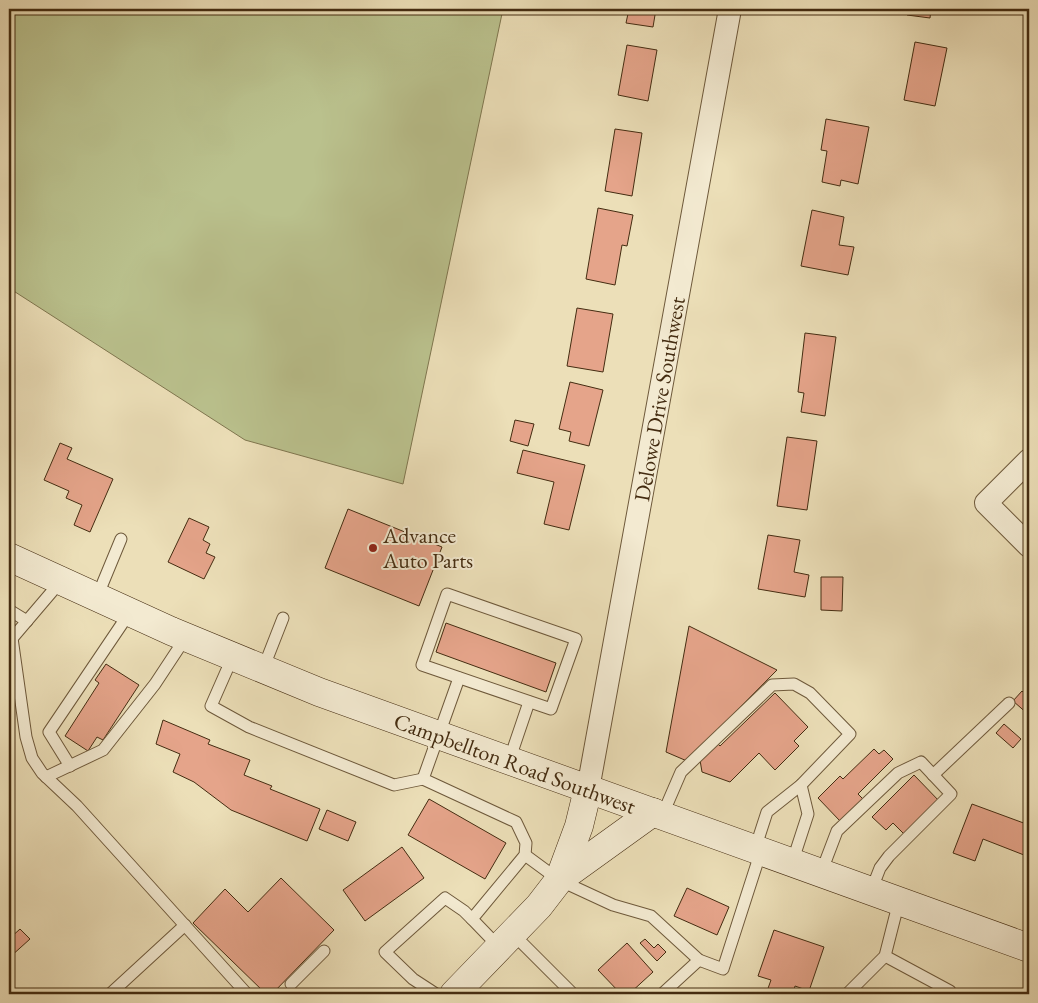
<svg xmlns="http://www.w3.org/2000/svg" width="1038" height="1003" viewBox="0 0 1038 1003" font-family="'EB Garamond',serif">
<style>
.green{fill:#bac18d;stroke:#7f764f}
.building{fill:#e5a48a;stroke:#442c11}
.lines{fill:none;stroke-linecap:round;stroke-linejoin:round}
.lane-casing{stroke:#6e593b;stroke-width:13}
.street-casing{stroke:#6e593b;stroke-width:24}
.secondary-casing{stroke:#442c11;stroke-width:29}
.lane{stroke:#f3ead1;stroke-width:11}
.street{stroke:#f3ead1;stroke-width:22}
.secondary{stroke:#f3ead1;stroke-width:28}
.poi-dot{fill:#8f2418;stroke:#f3ead1;stroke-width:2}
.labels{text-anchor:middle;stroke-width:4;stroke-linejoin:round;paint-order:stroke}
.street-label{font-size:22px;fill:#442c11;stroke:#f3ead1}
.poi-label{font-size:22px;fill:#442c11;stroke:#f3ead1;text-anchor:start}
</style>
<rect width="100%" height="100%" fill="#ecdfb8"/>
<filter id="stains"><feTurbulence type="fractalNoise" baseFrequency=".004" numOctaves="4"/><feColorMatrix values="0 0 0 0 .2 0 0 0 0 .09 0 0 0 0 .02 0 0 0 .5 -.17"/></filter>
<radialGradient id="worn" r=".72"><stop offset=".6" stop-color="#630" stop-opacity="0"/><stop offset="1" stop-color="#630" stop-opacity=".3"/></radialGradient>
<polygon class="green" points="9,9 503,9 403,484 245,440 9,288"/>
<g class="building">
<polygon points="629,9 656,9 653,27 626,23"/>
<polygon points="908,9 931,9 930,18 907,15"/>
<polygon points="915,42 947,48 935,106 904,100"/>
<polygon points="627,45 657,50 648,101 618,95"/>
<polygon points="826,119 869,127 858,184 841,180 840,186 822,182 827,151 821,150"/>
<polygon points="615,129 642,133 632,196 605,191"/>
<polygon points="598,208 633,215 627,246 622,245 615,285 586,279"/>
<polygon points="812,210 844,217 839,245 854,247 848,275 801,266"/>
<polygon points="577,308 613,314 603,372 567,366"/>
<polygon points="805,333 836,337 825,416 801,412 804,393 798,392"/>
<polygon points="570,382 603,390 589,446 569,441 571,432 559,429"/>
<polygon points="515,420 534,424 528,446 510,441"/>
<polygon points="787,437 817,441 807,510 777,506"/>
<polygon points="60,443 72,448 67,459 113,479 90,532 74,525 82,505 66,498 69,491 44,480"/>
<polygon points="523,450 585,465 569,530 544,524 554,482 517,473"/>
<polygon points="348,509 442,547 419,606 325,568"/>
<polygon points="189,518 209,527 203,540 210,544 206,553 215,557 204,579 168,562"/>
<polygon points="768,535 800,540 794,572 809,575 805,597 758,589"/>
<polygon points="821,577 843,577 842,611 821,610"/>
<polygon points="446,623 556,663 546,692 436,652"/>
<polygon points="689,626 777,670 687,761 666,752"/>
<polygon points="106,664 139,685 103,740 97,737 88,751 65,736 99,683 95,680"/>
<polygon points="1022,691 1029,698 1029,715 1013,701"/>
<polygon points="775,693 808,727 794,741 799,746 775,770 759,753 730,782 702,772 700,760 717,743 720,746"/>
<polygon points="163,720 210,740 208,744 250,760 244,775 272,786 270,789 320,809 307,841 231,810 194,782 173,772 180,754 156,744"/>
<polygon points="1004,724 1021,739 1013,748 996,733"/>
<polygon points="874,749 879,754 884,750 893,759 858,794 863,799 840,821 818,798 840,776 843,779"/>
<polygon points="914,775 941,803 907,837 893,823 886,830 872,817"/>
<polygon points="429,799 506,843 485,879 408,835"/>
<polygon points="972,804 1029,825 1029,840 1024,855 983,839 975,861 953,853"/>
<polygon points="327,810 356,822 348,841 319,829"/>
<polygon points="402,847 424,878 365,921 343,890"/>
<polygon points="281,878 334,930 272,994 266,994 193,923 225,889 248,912"/>
<polygon points="687,888 729,907 717,935 674,916"/>
<polygon points="20,929 30,939 10,957 9,939"/>
<polygon points="774,930 824,947 809,991 795,986 793,994 766,994 771,980 758,976"/>
<polygon points="645,939 654,948 658,944 666,952 657,961 640,943"/>
<polygon points="627,943 653,972 629,994 621,994 598,970"/>
</g>
<g class="lines">
<g class="lane-casing">
<g id="lane">
<polygon points="447,594 576,639 551,709 422,665"/>
<polyline points="97,597 121,539"/>
<polyline points="9,610 27,621"/>
<polyline points="12,638 26,737 32,758 42,773 77,806 247,994"/>
<polyline points="9,642 61,581"/>
<polyline points="233,656 211,706 249,727 394,785 423,779"/>
<polyline points="263,669 283,618"/>
<polyline points="459,678 423,779 516,822 526,843 525,855 472,919 499,947"/>
<polyline points="509,761 529,702"/>
<polyline points="70,766 49,732 130,612"/>
<polyline points="933,775 1009,703"/>
<polyline points="46,777 103,750 155,684 186,637"/>
<polyline points="662,816 681,772 772,685 794,684 810,693 850,734 801,785 767,812 755,849"/>
<polyline points="525,855 559,880 613,905 651,916 699,960 723,969 761,851"/>
<polyline points="792,863 808,814 801,785"/>
<polyline points="821,873 837,831 898,773 921,762 951,794 889,856 880,868 871,891"/>
<polyline points="512,933 573,994"/>
<polyline points="885,956 950,991"/>
<polyline points="291,984 324,951"/>
<polyline points="110,994 185,925"/>
<polyline points="436,994 413,979 385,952 445,898 464,911 472,919"/>
<polyline points="662,994 699,960"/>
<polyline points="847,994 885,956 899,901"/>
</g>
</g>
<g class="street-casing">
<g id="street">
<polyline points="1029,460 986,503 1029,546"/>
<polyline points="588,789 730,9"/>
</g>
</g>
<g class="secondary-casing">
<g id="secondary">
<polyline points="9,557 171,631 319,692 1029,948"/>
<polyline points="560,879 653,812"/>
<polyline points="454,994 539,906 559,880 579,826 588,789"/>
</g>
</g>
<use href="#lane" class="lane"/>
<use href="#street" class="street"/>
<use href="#secondary" class="secondary"/>
</g>
<circle class="poi-dot" cx="373" cy="548" r="5"/>
<g class="labels">
<g class="street-label">
<text transform="translate(659 399) rotate(-80)" y="8">Delowe Drive Southwest</text>
<text transform="translate(515 763) rotate(20)" y="8">Campbellton Road Southwest</text>
</g>
<g class="poi-label">
<text x="383" y="543">Advance<tspan x="383" dy="25">Auto Parts</tspan></text>
</g>
</g>
<rect width="1038" height="1003" fill="none" stroke="#ecdfb8" stroke-width="30"/>
<rect x="10" y="10" width="1018" height="983" fill="none" stroke="#442c11" stroke-width="2.5"/>
<rect x="15" y="15" width="1008" height="973" fill="none" stroke="#442c11"/>
<rect width="100%" height="100%" filter="url(#stains)"/>
<rect width="100%" height="100%" fill="url(#worn)"/>
</svg>
